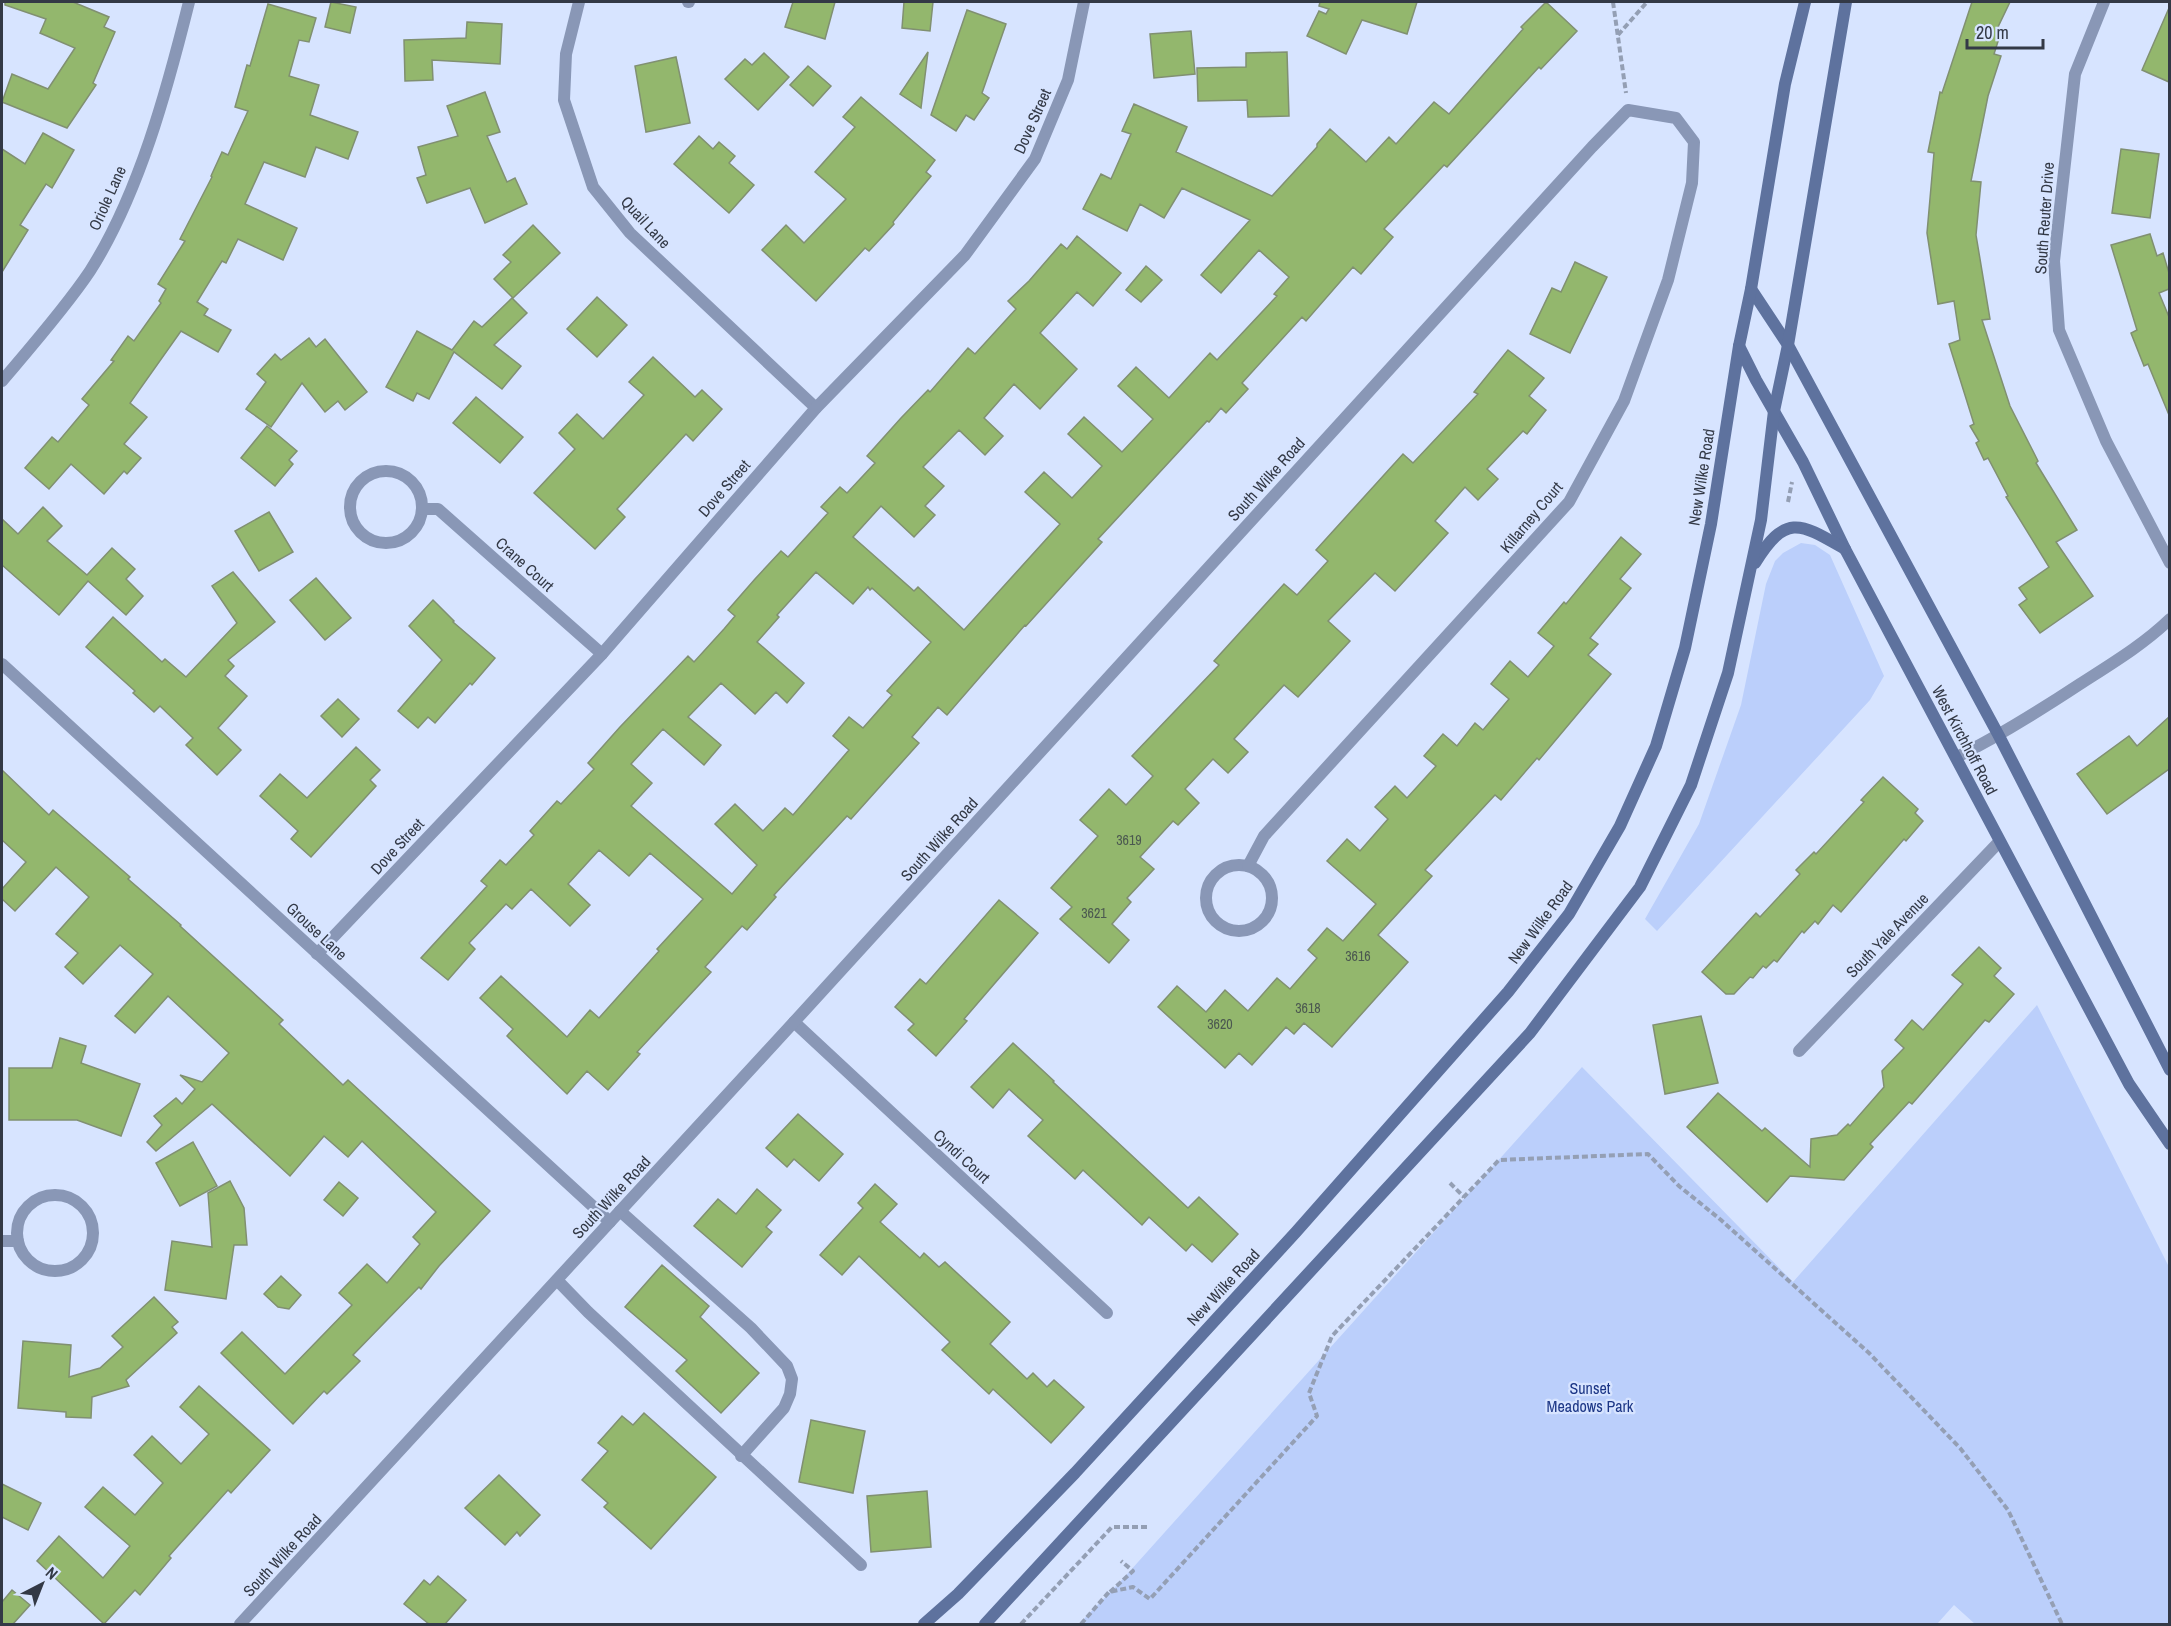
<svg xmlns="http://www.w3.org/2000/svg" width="2171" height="1626" viewBox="0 0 2171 1626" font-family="'Archivo Narrow',sans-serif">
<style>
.green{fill:#bbcffb}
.building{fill:#93b76d;stroke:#809071;stroke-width:1.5;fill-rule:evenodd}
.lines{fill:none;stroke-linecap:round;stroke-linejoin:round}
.path{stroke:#949fb4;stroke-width:4;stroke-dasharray:6 3;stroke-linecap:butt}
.minor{stroke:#8997b6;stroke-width:12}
.secondary{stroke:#5e729e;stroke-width:12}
.labels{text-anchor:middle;stroke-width:4.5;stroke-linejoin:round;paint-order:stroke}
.number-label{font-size:14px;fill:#4b5850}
.street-label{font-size:16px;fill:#333946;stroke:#d7e4ff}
.park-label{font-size:16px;fill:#1d3787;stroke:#d7e4ff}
</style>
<rect width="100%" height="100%" fill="#d7e4ff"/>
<g class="green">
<polygon points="1801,543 1815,545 1830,555 1884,676 1870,700 1657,931 1645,919 1699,824 1741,705 1766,584 1775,561 1783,553"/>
<polygon points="2037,1005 2169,1267 2169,1624 1975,1624 1954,1605 1937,1624 1079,1624 1121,1581 1582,1067 1793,1282"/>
</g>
<g class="building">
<polygon points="5,2 73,2 109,17 104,27 115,32 93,83 96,85 67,128 2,102 12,74 48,89 75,48 40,33 46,19 5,5"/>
<polygon points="331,2 356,7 350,33 325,27"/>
<polygon points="793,2 835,2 825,39 785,27"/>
<polygon points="904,2 933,2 930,31 902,28"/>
<polygon points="1320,2 1417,2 1407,34 1362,20 1346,54 1307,36 1319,11 1326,14 1329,9 1319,6"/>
<path d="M1546 2 1577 31 1541 69 1539 67 1447 167 1444 165 1384 229 1393 237 1361 274 1353 267 1306 321 1302 317 1242 383 1248 389 1226 413 1221 408 1209 422 1207 421 1098 539 1102 542 1026 626 1025 625 947 715 938 707 912 737 919 743 851 819 847 816 774 895 776 897 747 930 742 926 705 967 711 972 637 1052 640 1054 608 1090 587 1071 567 1094 507 1036 513 1029 480 998 501 976 567 1037 590 1010 599 1018 659 951 657 949 703 899 650 853 629 876 599 850 568 884 590 905 570 926 531 889 512 909 506 904 469 943 475 949 448 980 421 958 487 886 481 881 500 860 506 865 534 835 530 831 557 801 561 804 594 769 588 763 620 727 688 656 694 662 724 629 735 616 728 610 755 579 781 551 788 557 797 547 828 513 821 507 840 487 847 493 875 463 867 456 901 418 928 390 930 392 968 348 975 354 1016 309 1008 301 1029 281 1061 244 1067 249 1077 236 1121 273 1093 306 1077 292 1040 333 1077 369 1040 409 1014 384 984 418 1003 436 985 455 959 430 923 467 944 486 925 506 935 515 914 537 881 506 853 537 914 591 918 587 964 630 1060 524 1025 492 1044 472 1072 498 1102 466 1068 434 1084 417 1122 452 1153 419 1118 386 1136 367 1169 398 1210 353 1217 360 1277 296 1274 294 1289 277 1259 250 1221 293 1201 275 1250 220 1182 188 1164 218 1140 204 1127 231 1083 209 1101 174 1111 179 1131 134 1122 131 1134 104 1187 127 1176 152 1272 196 1317 147V144L1330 129 1366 162 1389 137 1396 144 1434 102 1449 114 1523 29 1521 27ZM816 572 853 604 868 587 870 590 872 588 931 642 887 691 892 695 863 728 849 717 833 736 849 750 793 815 785 808 763 831 735 804 715 824 757 865 732 894 631 806 652 783 631 764 663 729 704 765 721 745 688 717 721 683 755 714 776 692 787 703 804 683 757 642 779 617 777 615Z"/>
<polygon points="1972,2 2010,2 1998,27 2002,29 1994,54 2001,56 1988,96 1971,181 1981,182 1976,235 1990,319 1982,320 2010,406 2038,461 2036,463 2077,530 2056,542 2093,596 2040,633 2019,605 2027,599 2019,588 2049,567 2006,497 2008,496 1988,458 1984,460 1976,443 1979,441 1970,426 1974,424 1949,344 1960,340 1954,301 1938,304 1927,233 1934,153 1928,152 1940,92 1942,93"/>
<polygon points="268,4 316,18 309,42 299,40 289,76 319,85 310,115 358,132 348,159 316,147 305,177 264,162 245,204 297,228 283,260 238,239 226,263 222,261 197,302 208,309 204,315 231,330 218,352 181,331 130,403 147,417 124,444 141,458 127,474 124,471 104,494 71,464 49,489 25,468 52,437 58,442 89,405 82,399 114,361 111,360 128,336 134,341 161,303 159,301 166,289 158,284 185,241 180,239 212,177 211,176 222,152 228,155 248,111 235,107 247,65 250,66"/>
<polygon points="2169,8 2169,82 2142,70"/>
<polygon points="967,10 1006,24 982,93 989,98 974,120 966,115 956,131 931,115"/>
<polygon points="467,22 502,24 500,64 432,60 433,80 405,81 404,40 466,38"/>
<polygon points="1191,31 1195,74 1154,78 1150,34"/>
<polygon points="928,52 921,108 900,94"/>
<polygon points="1287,52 1289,116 1248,117 1247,100 1198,101 1197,68 1246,67 1246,53"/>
<polygon points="764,53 789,77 758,110 725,79 745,59 752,65"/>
<polygon points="676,57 690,123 646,132 635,66"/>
<polygon points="808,66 831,86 813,106 790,85"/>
<polygon points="485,92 500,132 487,136 507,182 515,178 527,204 485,223 470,188 427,203 417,178 426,175 418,147 458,136 447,106"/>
<polygon points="861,97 935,160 926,172 931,176 893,222 894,224 869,251 865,248 816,301 762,250 786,225 804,243 846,199 815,172 855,127 843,117"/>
<polygon points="43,133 74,150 52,188 46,184 20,225 28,230 2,272 2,149 25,164"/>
<polygon points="699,136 713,149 719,142 735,156 729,163 754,185 729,213 674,164"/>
<polygon points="2121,149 2159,154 2150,218 2112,213"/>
<polygon points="533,225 560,253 513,298 494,279 511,262 503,255"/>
<polygon points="2150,234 2157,256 2163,253 2169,273 2169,289 2159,293 2169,317 2169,415 2148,364 2144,366 2131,333 2137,330 2111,245"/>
<polygon points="1575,262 1607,277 1570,353 1530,334 1552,288 1561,292"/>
<polygon points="1146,266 1162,280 1141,302 1126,290"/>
<polygon points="597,297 627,325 597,357 567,329"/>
<polygon points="512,298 527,313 494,345 521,366 502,389 454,352 429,399 417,393 413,401 386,387 417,331 452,350 474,321 482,327"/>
<polygon points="309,338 316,347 325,339 367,392 345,410 338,401 325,412 302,383 271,427 246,409 266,382 257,374 275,354 281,360"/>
<polygon points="1508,350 1544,378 1529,396 1546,410 1527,434 1523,431 1487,469 1498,479 1478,500 1465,487 1435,521 1448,533 1395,591 1375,573 1328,621 1350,641 1298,697 1284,685 1234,739 1248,752 1228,773 1213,759 1185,789 1199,803 1178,825 1173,821 1140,857 1154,869 1127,898 1131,902 1112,924 1129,940 1109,963 1060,919 1072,907 1051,888 1098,836 1080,820 1109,789 1126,805 1153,776 1132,756 1219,665 1214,661 1284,584 1297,595 1328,561 1316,550 1403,454 1413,463 1478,394 1474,392"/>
<polygon points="653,357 695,397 702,390 722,409 693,441 686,434 617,509 625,517 595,549 534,493 575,449 559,433 577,414 603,439 644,395 629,382"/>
<polygon points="476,397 523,437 500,463 453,423"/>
<polygon points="267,426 297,451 289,460 293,464 275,486 241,458"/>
<polygon points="43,507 62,526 47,541 87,575 112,548 135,569 126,579 143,596 126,615 88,581 59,615 2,565 2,519 18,534"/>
<polygon points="269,512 293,552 259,571 235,531"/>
<polygon points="1621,537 1641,554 1620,579 1631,588 1590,638 1598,644 1588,655 1611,674 1539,760 1537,758 1501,800 1495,795 1425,870 1432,876 1378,935 1408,962 1332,1047 1304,1023 1294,1034 1286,1027 1252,1065 1239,1053 1225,1068 1158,1007 1177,986 1206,1012 1225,990 1248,1011 1277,978 1290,989 1317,958 1308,950 1327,928 1343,941 1376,904 1327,861 1347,839 1360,851 1388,819 1375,807 1395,786 1407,798 1436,766 1424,756 1443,734 1457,746 1475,723 1483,730 1509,699 1491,684 1510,661 1528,677 1554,646 1538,633 1564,602 1566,604"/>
<polygon points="233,572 275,622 228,660 234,666 225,676 247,696 218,728 241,750 217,775 186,745 193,738 160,706 154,712 133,693 135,691 86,647 113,617 162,662 165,659 186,677 237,623 212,586"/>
<polygon points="316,578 351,618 325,640 290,600"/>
<polygon points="433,600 454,621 453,622 495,658 472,685 470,683 435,723 428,717 418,728 398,711 442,660 409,626"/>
<polygon points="338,699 359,719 342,737 321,716"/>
<polygon points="2169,717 2169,769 2107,814 2077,774 2129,736 2137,746"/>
<polygon points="356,747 380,770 370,780 376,786 311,857 291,839 298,831 260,796 280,774 307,798"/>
<polygon points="2,770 49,815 53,810 130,877 128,879 181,925 180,926 283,1020 279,1024 343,1085 348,1080 490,1211 439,1266 421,1289 419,1287 353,1355 360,1361 327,1394 324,1391 293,1424 221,1353 242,1332 285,1374 352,1305 339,1293 367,1264 387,1283 420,1244 413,1237 436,1212 362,1141 348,1157 324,1136 290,1176 212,1104 156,1151 147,1142 162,1125 154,1116 176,1098 182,1104 195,1089 180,1075 202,1082 229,1053 168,996 135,1033 115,1016 153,974 120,945 83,984 65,967 78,953 56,934 89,897 56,867 15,911 2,899 2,889 26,862 2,840"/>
<polygon points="1883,777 1918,809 1915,813 1923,821 1906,841 1904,839 1841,912 1833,905 1818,924 1815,921 1804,933 1802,931 1777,962 1774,960 1766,968 1763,966 1753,978 1750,977 1734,994 1726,994 1702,972 1756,913 1760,917 1800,874 1796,870 1814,852 1816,854 1864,802 1861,800"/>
<polygon points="999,900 1038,933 964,1019 967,1021 936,1056 908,1030 914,1024 895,1007 920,979 926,984"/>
<polygon points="1979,947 2001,968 1994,976 2014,994 1989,1022 1985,1020 1912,1104 1909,1102 1870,1144 1873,1147 1844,1180 1790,1176 1767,1202 1687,1127 1718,1093 1762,1131 1765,1128 1810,1167 1811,1139 1837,1135 1848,1124 1850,1126 1884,1087 1882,1071 1904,1048 1895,1040 1912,1020 1923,1030 1963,984 1952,975"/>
<polygon points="1701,1016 1718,1083 1665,1094 1653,1025"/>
<polygon points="60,1038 86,1046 81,1063 140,1084 121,1136 77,1120 9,1120 9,1068 52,1068"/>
<polygon points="1013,1043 1054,1081 1053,1082 1188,1208 1199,1197 1238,1234 1212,1262 1192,1244 1186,1251 1149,1217 1142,1225 1083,1170 1075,1179 1028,1136 1043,1120 1009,1089 993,1108 971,1087"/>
<polygon points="798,1114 843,1154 819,1181 794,1159 787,1167 766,1148"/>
<polygon points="193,1142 217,1186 180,1206 156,1163"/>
<polygon points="230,1181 244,1208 247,1245 234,1245 226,1299 165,1290 172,1241 212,1247 208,1193"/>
<polygon points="339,1182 358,1198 343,1216 324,1200"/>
<polygon points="875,1184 897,1204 880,1222 920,1258 924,1253 939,1267 945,1262 1010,1322 990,1344 1027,1379 1033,1373 1047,1387 1054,1380 1084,1407 1051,1443 993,1389 989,1394 942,1350 950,1342 859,1256 842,1275 820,1255 863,1208 858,1203"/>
<polygon points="757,1189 781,1210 766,1227 772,1232 742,1267 694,1226 718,1199 736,1214"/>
<polygon points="662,1265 709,1306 700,1317 759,1373 721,1413 676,1371 687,1360 625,1307"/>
<polygon points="281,1276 301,1295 289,1309 278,1307 264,1294"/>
<polygon points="154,1297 178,1322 172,1327 177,1333 126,1380 129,1386 92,1397 91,1418 66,1417 66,1412 18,1408 23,1341 71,1345 69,1377 100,1368 123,1347 112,1336"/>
<polygon points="199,1386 270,1450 231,1493 228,1490 169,1556 171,1558 140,1595 135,1590 104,1624 37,1561 59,1536 103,1578 130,1546 85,1507 103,1487 135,1515 163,1483 134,1455 152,1436 181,1464 209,1434 180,1407"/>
<polygon points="644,1413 716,1477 651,1549 604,1507 608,1503 582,1480 608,1451 598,1443 622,1416 633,1425"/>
<polygon points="811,1420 865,1431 853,1493 799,1482"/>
<polygon points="499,1475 540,1515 520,1536 517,1532 505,1545 465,1508"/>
<polygon points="2,1484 41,1503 28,1530 2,1517"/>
<polygon points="927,1491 931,1547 871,1552 867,1496"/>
<polygon points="438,1576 466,1600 445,1624 429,1624 404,1604 424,1580 430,1585"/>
<polygon points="12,1590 30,1605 13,1624 2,1624 2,1602"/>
</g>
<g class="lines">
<g class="path">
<polyline points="1613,2 1626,93"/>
<polyline points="1618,35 1647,2"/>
<polyline points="1788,502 1792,482"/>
<polyline points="1450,1183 1464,1197"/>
<polyline points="1110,1592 1133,1571 1121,1561"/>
<polyline points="1021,1624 1112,1527 1150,1527"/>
<polyline points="1081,1624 1109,1592 1133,1587 1150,1599 1317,1416 1309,1393 1332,1336 1499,1160 1648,1154 1679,1186 1721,1220 1869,1353 1960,1448 2008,1510 2062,1624"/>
</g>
<g class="minor">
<polyline points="579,2 566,54 564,100 593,187 630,233 816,408"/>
<polyline points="688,2 689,2"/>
<polyline points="2104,2 2075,74 2054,261 2059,330 2106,441 2170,563"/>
<path d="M2 381C30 348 66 307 90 271 139 194 167 90 189 2"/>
<circle cx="386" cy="507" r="36"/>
<polyline points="423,509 438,509 602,654"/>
<polyline points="2,664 610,1222"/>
<path d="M1957 757C2001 735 2039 711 2080 684 2111 664 2143 645 2170 619"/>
<circle cx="1239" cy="898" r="33"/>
<polyline points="317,954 602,654 816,408 965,255 1035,159 1068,80 1084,2"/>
<polyline points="794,1022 1107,1313"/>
<polyline points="1799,1051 1999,842"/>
<circle cx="55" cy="1233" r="38"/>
<polyline points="620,1211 751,1328 787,1366 792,1379 790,1394 784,1408 741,1456"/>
<polyline points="2,1241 18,1241"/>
<polyline points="557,1280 588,1312 861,1565"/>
<polyline points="240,1624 794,1022 1592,147 1628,110 1676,118 1694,142 1692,183 1668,280 1624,401 1569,502 1264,836 1248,866"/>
</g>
<g class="secondary">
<polyline points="1751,289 1788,345 1999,736 2170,1070"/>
<polyline points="1739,346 1756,380 1803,462 1845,549 2129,1084 2170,1144"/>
<path d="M1755 563C1786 513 1800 523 1845 549"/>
<polyline points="924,1624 958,1594 1075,1473 1296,1232 1508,992 1569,914 1620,826 1656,746 1685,648 1711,524 1739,346 1751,289 1785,84 1805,2"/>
<polyline points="985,1624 1530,1033 1640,887 1691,785 1728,673 1761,520 1774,411 1788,345 1846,2"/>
</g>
</g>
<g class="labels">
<g class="number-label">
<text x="1129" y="845">3619</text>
<text x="1094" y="918">3621</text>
<text x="1358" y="961">3616</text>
<text x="1308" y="1013">3618</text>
<text x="1220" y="1029">3620</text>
</g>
<g class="street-label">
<text transform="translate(1032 121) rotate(-66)" y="6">Dove Street</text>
<text transform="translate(107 198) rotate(-66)" y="6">Oriole Lane</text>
<text transform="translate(2044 218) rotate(-86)" y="6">South Reuter Drive</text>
<text transform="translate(646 222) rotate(47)" y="6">Quail Lane</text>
<text transform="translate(1701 477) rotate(-81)" y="6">New Wilke Road</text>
<text transform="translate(1266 479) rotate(-48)" y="6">South Wilke Road</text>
<text transform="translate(724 488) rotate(-49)" y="6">Dove Street</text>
<text transform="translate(1531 517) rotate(-50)" y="6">Killarney Court</text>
<text transform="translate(525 564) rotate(42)" y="6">Crane Court</text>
<text transform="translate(1965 740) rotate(62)" y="6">West Kirchhoff Road</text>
<text transform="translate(939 839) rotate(-48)" y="6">South Wilke Road</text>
<text transform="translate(397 846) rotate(-47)" y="6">Dove Street</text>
<text transform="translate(1540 922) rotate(-54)" y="6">New Wilke Road</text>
<text transform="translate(317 931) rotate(43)" y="6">Grouse Lane</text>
<text transform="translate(1887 935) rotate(-46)" y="6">South Yale Avenue</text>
<text transform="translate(962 1156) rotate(43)" y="6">Cyndi Court</text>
<text transform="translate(611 1197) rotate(-47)" y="6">South Wilke Road</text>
<text transform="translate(1223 1287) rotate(-47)" y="6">New Wilke Road</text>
<text transform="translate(282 1555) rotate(-47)" y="6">South Wilke Road</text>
</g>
<g class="park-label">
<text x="1590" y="1394">Sunset<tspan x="1590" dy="18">Meadows Park</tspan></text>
</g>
</g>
<rect width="2171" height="1626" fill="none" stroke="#333946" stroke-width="6"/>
<g transform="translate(42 1584) rotate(42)" stroke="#d7e4ff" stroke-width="4.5" paint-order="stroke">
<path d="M0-4.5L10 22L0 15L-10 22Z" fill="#333946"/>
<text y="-9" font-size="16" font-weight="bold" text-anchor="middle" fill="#333946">N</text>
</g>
<path d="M1967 39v9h76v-9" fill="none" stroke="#333946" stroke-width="3"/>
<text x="1976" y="39" font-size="18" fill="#333946" stroke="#d7e4ff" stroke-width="4.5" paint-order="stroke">20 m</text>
</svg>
